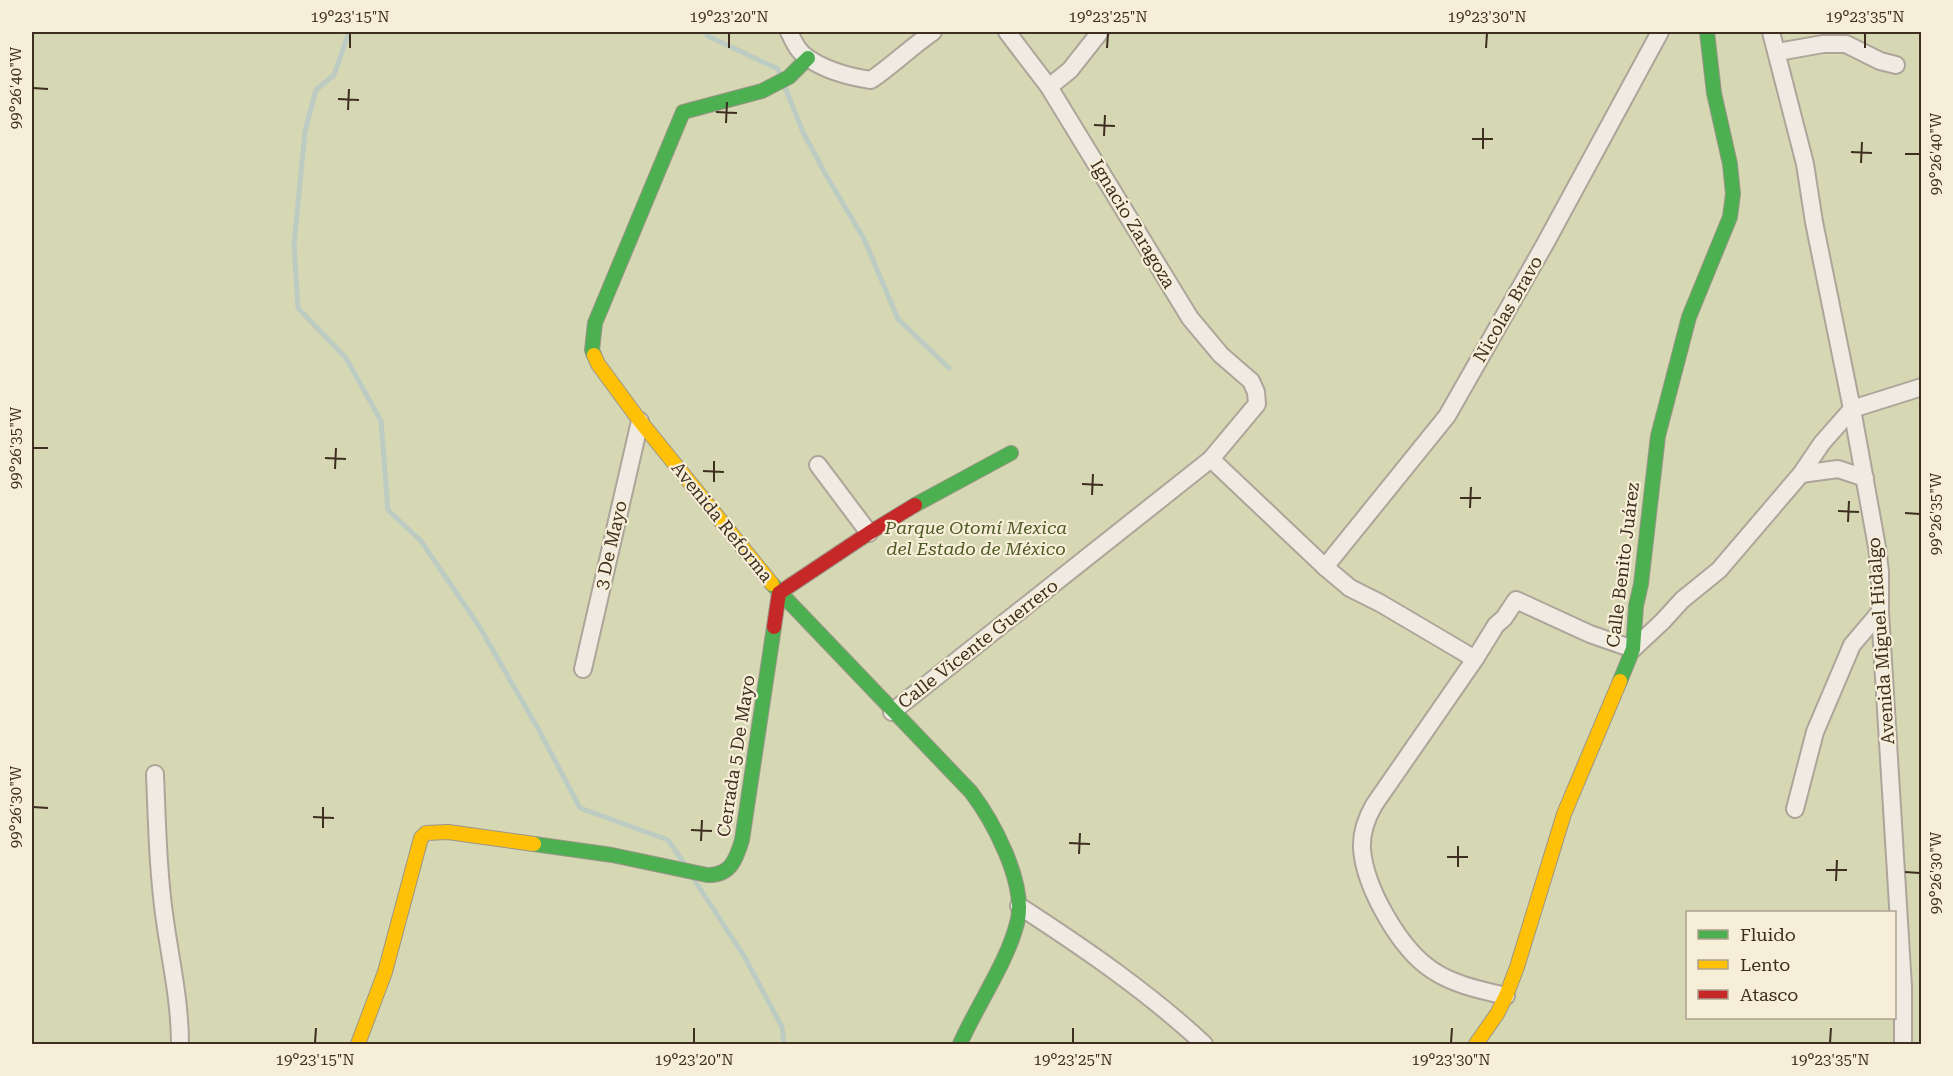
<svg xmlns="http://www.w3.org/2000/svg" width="1953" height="1076" viewBox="0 0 1953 1076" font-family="'Roboto Serif',serif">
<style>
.green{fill:#d6d7b3;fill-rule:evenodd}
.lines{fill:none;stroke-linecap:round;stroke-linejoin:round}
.stream{stroke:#bcccc2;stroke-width:5}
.street-casing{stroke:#ada599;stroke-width:20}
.fast-casing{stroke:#9c958a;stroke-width:16}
.slow-casing{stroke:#9c958a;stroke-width:16}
.jam-casing{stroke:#9c958a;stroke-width:16}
.street{stroke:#efebe3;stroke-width:16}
.fast{stroke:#4caf50;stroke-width:14}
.slow{stroke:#ffc107;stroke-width:14}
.jam{stroke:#c62828;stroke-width:14}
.ticks{fill:none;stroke:#3d2e20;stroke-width:2}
.labels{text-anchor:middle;stroke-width:4.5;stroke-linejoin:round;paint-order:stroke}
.street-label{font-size:18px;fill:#3d2e20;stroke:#f7eed8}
.park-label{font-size:18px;font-style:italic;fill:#4d5a26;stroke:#f7eed8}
.neatline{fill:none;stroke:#3d2e20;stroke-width:2}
.ticks-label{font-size:15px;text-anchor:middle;fill:#3d2e20}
</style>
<rect width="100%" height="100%" fill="#e7e0d1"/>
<path class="green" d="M32 32H1921V1044H32ZM1688 912H1894V1018H1688Z"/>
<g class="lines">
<g class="stream">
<polyline points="349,32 334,75 316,90 305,131 294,245 298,308 346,358 381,421 388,510 421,541 479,626 540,732 580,808 668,840 684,863"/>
<polyline points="704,32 708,36 778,69 781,76"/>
<polyline points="784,85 803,132 826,175 864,239 898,319 949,368"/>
<polyline points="695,881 744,956 782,1027 784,1044"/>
</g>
<g class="street-casing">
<g id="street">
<path d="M789 32C794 42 798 52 808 58 825 70 851 77 871 80 893 65 911 47 933 32"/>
<polyline points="1771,32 1805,164 1814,222 1852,409 1877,547 1880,572 1880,612 1903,987 1903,1044"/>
<polyline points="1778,52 1823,44 1846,44 1880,61 1896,65"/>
<polyline points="1049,87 1070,70 1100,32"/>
<polyline points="1211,459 1325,567 1350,588 1380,603 1475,659"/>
<polyline points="818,465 869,533"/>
<polyline points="1801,474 1838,469 1865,478"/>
<polyline points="1325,567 1447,416 1545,244 1660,32"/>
<polyline points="583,669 640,421"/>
<polyline points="892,712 1211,459 1257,404 1256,392 1251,381 1221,355 1190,318 1049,87 1007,32"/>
<path d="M155 774C157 823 158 873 165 921 171 963 180 1002 180 1044"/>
<polyline points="1795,809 1815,732 1852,645 1880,612"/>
<path d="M1019 906C1084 948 1148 992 1204 1044"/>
<path d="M1506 996C1481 990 1454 985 1432 970 1400 949 1365 888 1362 849 1361 833 1366 819 1374 805L1475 659 1496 625 1504 618 1516 600 1590 634 1633 649 1663 621 1682 600 1719 570 1801 474 1822 443 1852 409 1922 387"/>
</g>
</g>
<g class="fast-casing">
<g id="fast">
<polyline points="594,355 592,350 595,323 683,112 762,91 789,77 808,58"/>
<polyline points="915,505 1011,453"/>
<path d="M772 584 971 792C993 821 1025 881 1018 919 1009 960 977 1005 960 1044"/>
<polyline points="1620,681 1633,649 1636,606 1641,584 1658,436 1689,317 1730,217 1733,194 1730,164 1714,93 1707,32"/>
<path d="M534 844 612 855 707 875C730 876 736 860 742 840L774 627"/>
</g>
</g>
<g class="slow-casing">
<g id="slow">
<polyline points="594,355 598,364 640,421 772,584"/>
<polyline points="358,1044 385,972 421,838 426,833 448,832 534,844"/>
<polyline points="1476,1044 1497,1014 1506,996 1517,967 1564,814 1620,681"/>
</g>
</g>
<g class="jam-casing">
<polyline id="jam" points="774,627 779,593 869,533 915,505"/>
</g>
<use href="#street" class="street"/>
<use href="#fast" class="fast"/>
<use href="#slow" class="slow"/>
<use href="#jam" class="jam"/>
</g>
<path class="ticks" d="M350 48V33M729 48V33M1107 48 1108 33M1486 48 1487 33M1865 48V33M33 88 48 89M338 99 359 100M348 110 349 89M716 112 737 113M726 123 727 102M1094 125 1115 126M1104 136 1105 115M1472 139H1493M1483 149V128M1851 152 1872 153M1905 154H1920M1861 163 1862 142M33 448H48M325 458 346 459M335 469 336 448M703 471 724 472M714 482V461M1082 484 1103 485M1092 495 1093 474M1460 498H1481M1470 508 1471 487M1838 511 1859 512M1905 513 1920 514M1848 522 1849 501M33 807 48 808M313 817 334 818M323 828V807M691 830 712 831M701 841 702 820M1069 843 1090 844M1079 854 1080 833M1447 857H1468M1458 867V846M1826 870H1847M1905 872 1920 873M1836 881 1837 860M315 1043 316 1028M694 1043V1028M1073 1043V1028M1451 1043 1452 1028M1830 1043 1831 1028"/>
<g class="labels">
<g class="street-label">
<text transform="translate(1133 224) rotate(59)" y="6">Ignacio Zaragoza</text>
<text transform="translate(1508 309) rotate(-60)" y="6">Nicolas Bravo</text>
<text transform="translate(722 522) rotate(51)" y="6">Avenida Reforma</text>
<text transform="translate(611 545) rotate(-77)" y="6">3 De Mayo</text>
<text transform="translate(1623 565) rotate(-83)" y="6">Calle Benito Juárez</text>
<text transform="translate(1881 641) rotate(-94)" y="6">Avenida Miguel Hidalgo</text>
<text transform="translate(978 644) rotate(-38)" y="6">Calle Vicente Guerrero</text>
<text transform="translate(736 756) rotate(-81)" y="6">Cerrada 5 De Mayo</text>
</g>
<g class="park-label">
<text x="976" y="534">Parque Otomí Mexica<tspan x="976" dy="21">del Estado de México</tspan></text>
</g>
</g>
<rect width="1953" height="1076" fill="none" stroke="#f7eed8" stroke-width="66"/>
<rect x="1686" y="911" width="210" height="108" fill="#f7eed8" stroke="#ada18e" stroke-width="1.5"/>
<rect x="1698" y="930" width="30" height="9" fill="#4caf50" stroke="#ada18e" stroke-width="1.5"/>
<text x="1740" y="941" font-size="18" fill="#3d2e20">Fluido</text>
<rect x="1698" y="960" width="30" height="9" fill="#ffc107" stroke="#ada18e" stroke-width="1.5"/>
<text x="1740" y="971" font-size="18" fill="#3d2e20">Lento</text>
<rect x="1698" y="990" width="30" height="9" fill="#c62828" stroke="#ada18e" stroke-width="1.5"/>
<text x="1740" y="1001" font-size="18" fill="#3d2e20">Atasco</text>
<rect x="33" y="33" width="1887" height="1010" class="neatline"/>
<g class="ticks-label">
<text x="350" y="22">19°23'15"N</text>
<text x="729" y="22">19°23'20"N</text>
<text x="1108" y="22">19°23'25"N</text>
<text x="1487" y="22">19°23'30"N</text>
<text x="1865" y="22">19°23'35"N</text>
<text transform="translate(16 88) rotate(-90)" y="5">99°26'40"W</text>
<text transform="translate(1936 154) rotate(-90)" y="5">99°26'40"W</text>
<text transform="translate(16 448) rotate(-90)" y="5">99°26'35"W</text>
<text transform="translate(1936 514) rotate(-90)" y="5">99°26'35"W</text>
<text transform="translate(16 807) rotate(-90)" y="5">99°26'30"W</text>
<text transform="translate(1936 873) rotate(-90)" y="5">99°26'30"W</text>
<text x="315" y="1065">19°23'15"N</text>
<text x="694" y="1065">19°23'20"N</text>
<text x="1073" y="1065">19°23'25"N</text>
<text x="1451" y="1065">19°23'30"N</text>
<text x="1830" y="1065">19°23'35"N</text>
</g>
</svg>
